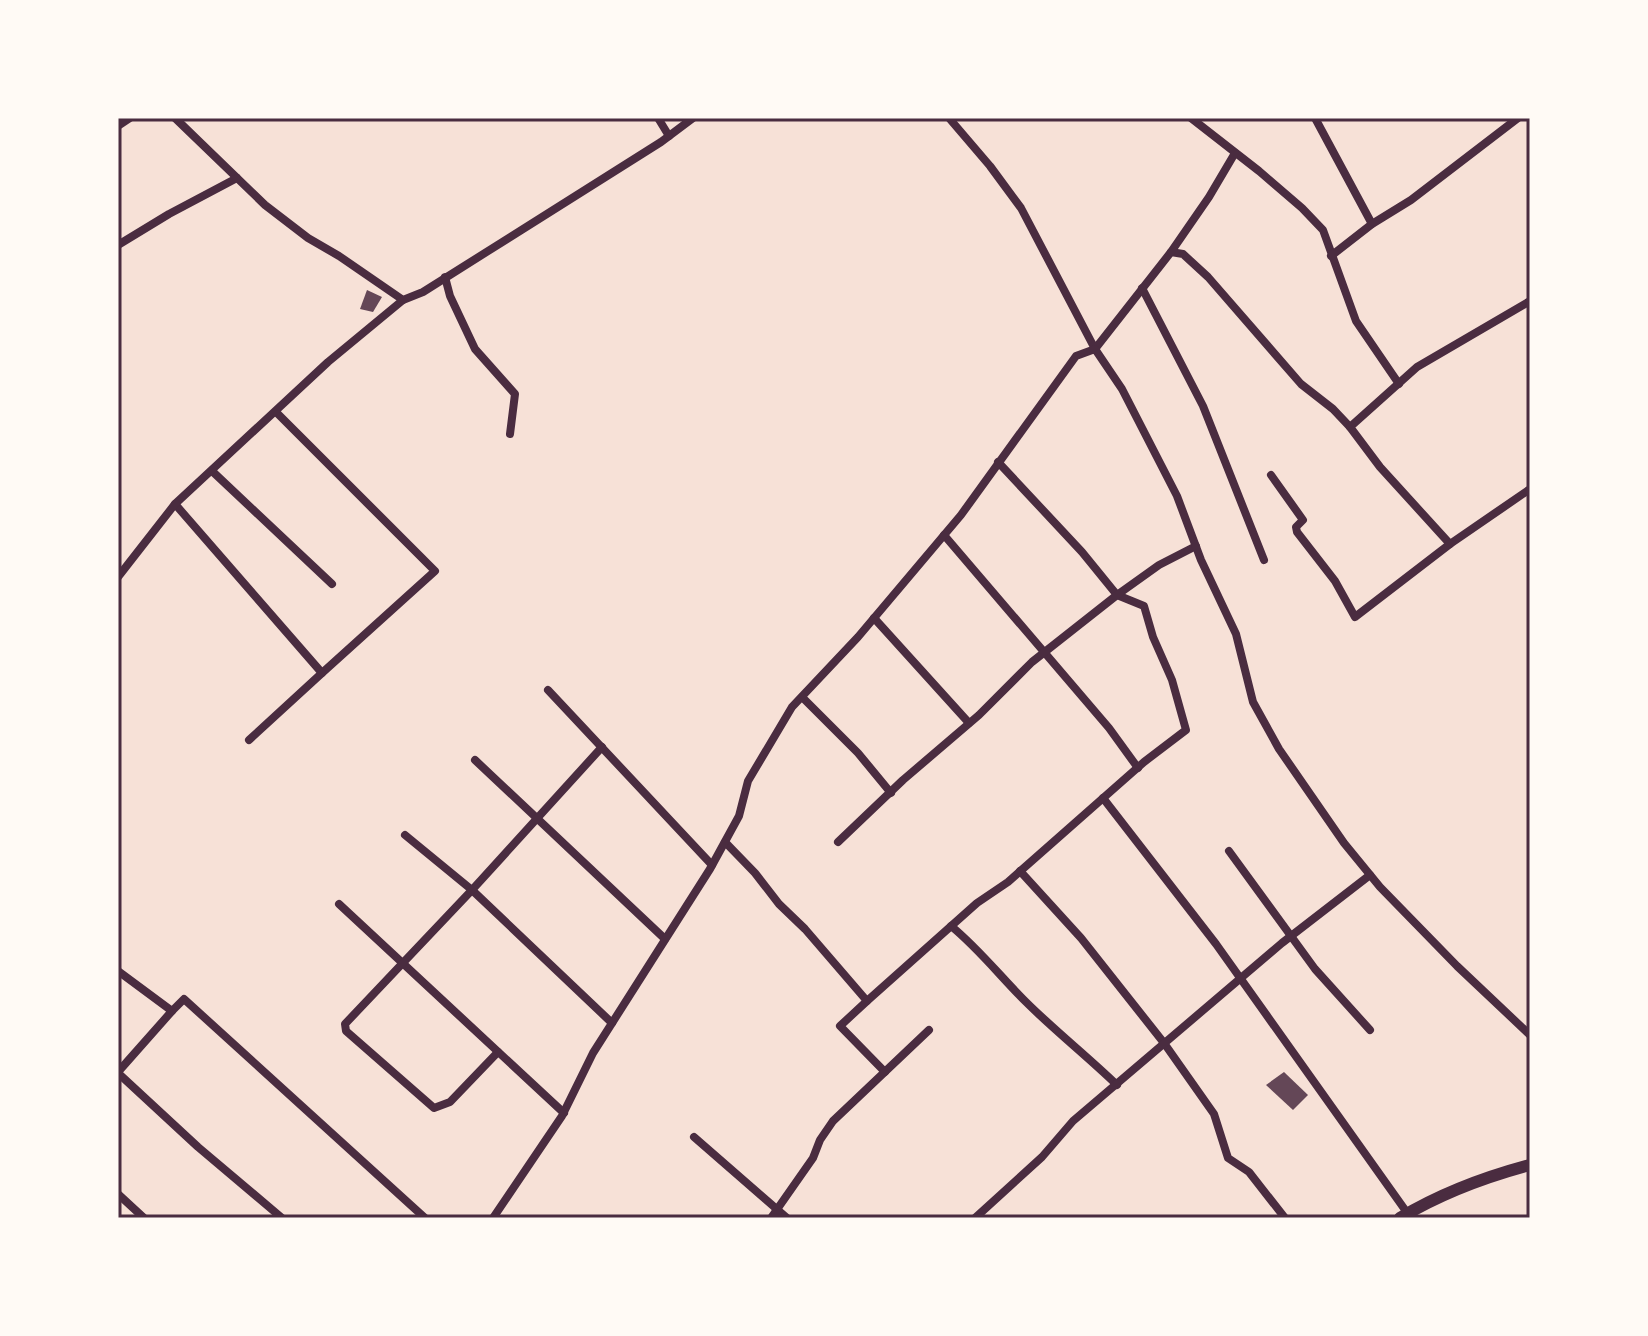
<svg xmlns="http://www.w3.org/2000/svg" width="1648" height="1336" viewBox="0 0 1648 1336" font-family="'IBM Plex Serif',serif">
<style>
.building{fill:#644757}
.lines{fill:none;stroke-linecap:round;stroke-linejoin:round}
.minor{stroke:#4a2c40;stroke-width:8}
.primary{stroke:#4a2c40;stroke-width:12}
.neatline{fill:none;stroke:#4a2c40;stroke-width:3}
</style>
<rect width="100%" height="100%" fill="#f7e1d7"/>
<g class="building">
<polygon points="367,290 382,297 373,312 360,309"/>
<polygon points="1284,1072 1308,1095 1293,1110 1266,1085"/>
</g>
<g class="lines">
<g class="minor">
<polyline points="175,118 265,205 308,238 339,256 403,300 423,292 661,142 693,118"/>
<polyline points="658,118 669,136"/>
<polyline points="949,118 990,166 1021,208 1095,349 1171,252 1183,254 1208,277 1301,384 1333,409 1350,427"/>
<polyline points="1191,118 1259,171 1302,208 1323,230 1356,321 1399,384"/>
<polyline points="1315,118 1372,224"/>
<polyline points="118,126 130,118"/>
<polyline points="118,245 169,214 237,178"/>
<polyline points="1171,252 1209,197 1235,153"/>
<polyline points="1331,256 1372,224 1411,200 1518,118"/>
<polyline points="445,277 450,296 475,349 515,394 510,434"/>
<polyline points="1142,288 1203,406 1264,560"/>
<polyline points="1530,301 1417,367 1350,427 1380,467 1450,544 1530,489"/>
<polyline points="212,471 332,584"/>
<polyline points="1271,475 1303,520 1296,527 1297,532 1335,581 1355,617 1450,544"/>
<polyline points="175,504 322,673 435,571 276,412"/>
<polyline points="944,535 1109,728 1138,768"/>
<polyline points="118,577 175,504 328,362 403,300"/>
<polyline points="874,618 969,723"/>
<polyline points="548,690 712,865"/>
<polyline points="802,697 858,753 891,793"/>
<polyline points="249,740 322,673"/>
<polyline points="475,760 665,939"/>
<polyline points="1103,798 1216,944 1408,1214"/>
<polyline points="405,835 472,890 612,1023"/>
<polyline points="725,842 755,873 779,904 805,929 867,1001 977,903 1008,882 1144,762 1186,730 1172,680 1153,637 1144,606 1117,595 1082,552 998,462"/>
<polyline points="838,842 903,780 979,715 1032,662 1117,595 1159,565 1196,546"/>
<polyline points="1229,851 1315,969 1370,1030"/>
<polyline points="1020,871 1081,938 1164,1043 1214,1114 1228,1158 1249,1172 1285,1218"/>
<polyline points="339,904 564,1113"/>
<path d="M951 926C978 948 1000 976 1025 1001 1054 1030 1087 1056 1117 1085"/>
<polyline points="118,971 172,1011 118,1072"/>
<polyline points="867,1001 840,1026 885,1072"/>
<polyline points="172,1011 184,999 425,1218"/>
<polyline points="498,1052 450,1102 434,1108 346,1031 345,1024 472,890 602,747"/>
<polyline points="118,1073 198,1147 282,1218"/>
<polyline points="694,1137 787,1218"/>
<polyline points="118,1194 144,1218"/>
<polyline points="493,1218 562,1116 593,1053 710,869 739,816 748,781 792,707 858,637 961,515 1076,356 1095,349 1122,389 1177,496 1201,560 1236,634 1253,702 1279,749 1344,843 1380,887 1457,966 1530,1035"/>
<polyline points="771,1218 813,1158 820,1140 833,1121 929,1030"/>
<polyline points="975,1218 1042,1157 1073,1121 1282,943 1370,875"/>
</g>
<path class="primary" d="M1400 1218C1440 1194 1485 1177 1530 1165"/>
</g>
<rect width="1648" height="1336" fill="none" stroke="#fffaf5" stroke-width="240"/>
<rect x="120" y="120" width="1408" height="1096" class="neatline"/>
</svg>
